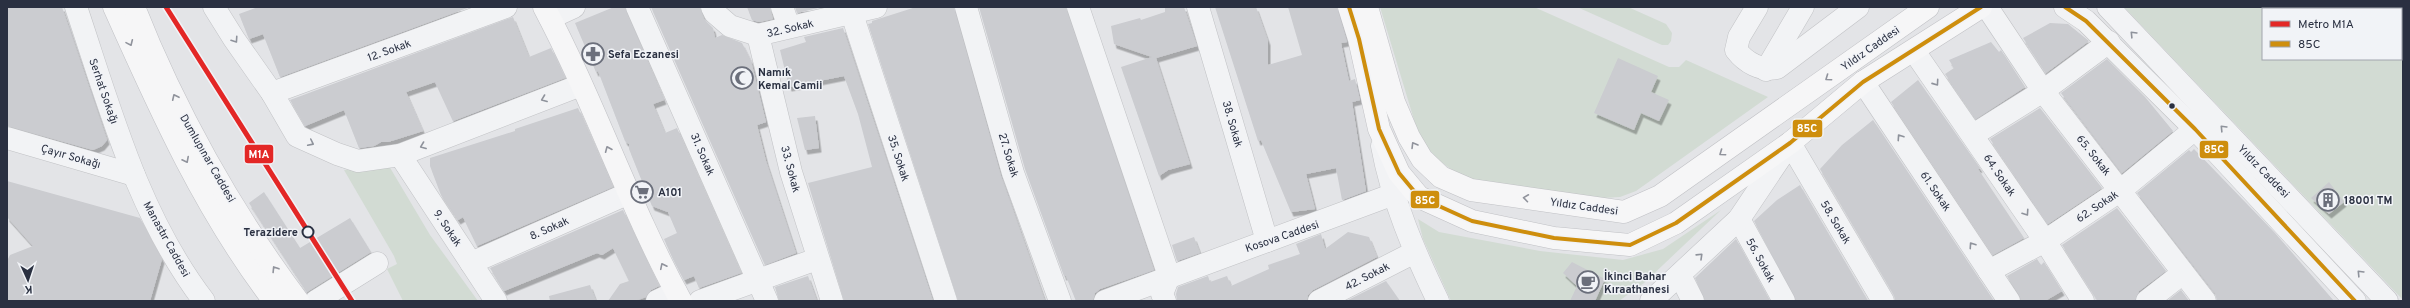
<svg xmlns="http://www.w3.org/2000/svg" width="2410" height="308" viewBox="0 0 2410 308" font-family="Overpass,sans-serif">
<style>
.green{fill:#d2dbd3}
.building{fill:#cbccd0;filter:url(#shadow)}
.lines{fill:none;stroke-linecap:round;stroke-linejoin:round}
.minor-casing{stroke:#c1c2c5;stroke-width:23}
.major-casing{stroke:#c0c1c5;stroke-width:23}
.minor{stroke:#f2f3f5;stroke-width:22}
.major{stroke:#f6f6f7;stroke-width:22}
.bus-1-casing{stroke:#f1f3f7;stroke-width:7}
.bus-1{stroke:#ce8e0d;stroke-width:4}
.metro-1-casing{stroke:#f1f3f7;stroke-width:8}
.metro-1{stroke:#e32726;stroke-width:5}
.oneway{stroke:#8e929b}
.oneway2{stroke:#90939c}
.bus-dot{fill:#2a3041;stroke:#f1f3f7;stroke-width:1.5}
.stop-dot{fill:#f1f3f7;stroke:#2a3041;stroke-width:2}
.labels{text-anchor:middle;stroke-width:3;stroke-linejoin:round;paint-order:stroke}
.street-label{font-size:11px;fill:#2a3041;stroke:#f1f3f7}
.poi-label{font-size:11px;font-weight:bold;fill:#2a3041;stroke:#f1f3f7;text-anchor:start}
.stop-label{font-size:11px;font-weight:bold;fill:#2a3041;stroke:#f1f3f7;text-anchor:end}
.line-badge{stroke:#f1f3f7;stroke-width:1.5}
.badge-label{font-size:11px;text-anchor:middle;font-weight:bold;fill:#fff}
</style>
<defs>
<filter id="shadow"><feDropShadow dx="2.5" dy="4.5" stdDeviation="0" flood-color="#0004"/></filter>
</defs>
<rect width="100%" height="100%" fill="#e3e4e7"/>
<g class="green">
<path d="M1380 7H1534L1669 67H1679L1686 60 1768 97 1636 191 1620 197 1603 198 1471 179C1446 169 1431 156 1418 133Z"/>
<polygon points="1577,7 1628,7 1666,24 1672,33 1671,41 1668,45 1662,45"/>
<polygon points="2124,7 2392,7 2393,9 2263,9 2263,59 2401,59 2401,21 2403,24 2403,300"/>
<polygon points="389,166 430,235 478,301 403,301 387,269 397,264 394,256 344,170"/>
<polygon points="1721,210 1644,283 1619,301 1451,301 1423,239 1418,219 1439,232 1540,251 1623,260 1663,249"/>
</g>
<g class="building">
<polygon points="7,7 62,7 107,140 102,146 93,150 7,126"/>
<polygon points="258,7 470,7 280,77 263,34 249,39 239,14"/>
<polygon points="614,7 625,7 664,100 653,104 665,133 677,128 741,273 699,288 694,276 684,280 673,259 664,239 677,233 668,212 652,206 629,149 629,144 625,141 598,71 596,72 575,23"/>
<polygon points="651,7 700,7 704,19 713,28 715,38 722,35 742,43 751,61 766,122 757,125 766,161 796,253 765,265"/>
<polygon points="747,7 770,7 773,19 759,22 752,20"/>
<polygon points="795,7 822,7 797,13"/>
<polygon points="916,7 954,7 1001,176 1045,301 958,301 868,24 872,23 872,21"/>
<polygon points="979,7 1066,7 1154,270 1100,289 1095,293 1093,301 1076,301 1066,276 1064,276 1025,169"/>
<polygon points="1165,7 1184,7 1197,46 1156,58 1190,164 1168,170 1159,176 1121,67 1152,57 1114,44 1111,26 1140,18 1141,20 1165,12"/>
<polygon points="1215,7 1256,7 1268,41 1268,65 1302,55 1288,7 1337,7 1347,42 1341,43 1349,81 1355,79 1360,100 1352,102 1366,191 1342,200 1336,168 1306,174 1315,209 1291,212 1261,140 1258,141"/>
<polygon points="513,17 529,57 551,48 565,78 453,121 435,82 406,92 423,131 388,142 381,142 374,146 359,148 344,110 305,126 290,100"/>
<polygon points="2050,23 2068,24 2089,41 2046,73 2023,38"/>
<polygon points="843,28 933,301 844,301 808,183 872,167 858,114 844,76 789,87 780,50 806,42 804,37"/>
<polygon points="1991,42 1999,52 2001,50 2025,87 1976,119 1945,74 1954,68 1949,60"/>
<polygon points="1618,58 1658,76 1651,92 1669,100 1659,121 1641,113 1634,130 1594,113"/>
<polygon points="2107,59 2145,97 2173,131 2122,173 2061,93"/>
<polygon points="1918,80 1980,168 1978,169 2024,238 1993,255 1891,102"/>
<polygon points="578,108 613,187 477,246 463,217 458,220 441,195 430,166 430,158 515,131 515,129"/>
<polygon points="2040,108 2102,188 2048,224 1990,139"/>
<polygon points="815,116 819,148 805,150 797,118"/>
<polygon points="1873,120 1994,301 1895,301 1894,295 1820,169 1842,145"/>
<polygon points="2194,149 2275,233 2334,301 2217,301 2215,293 2137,193 2189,150 2191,152"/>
<polygon points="7,181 140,218 162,259 150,301 7,300 8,259 10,255 33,246 7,217"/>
<polygon points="2329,182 2344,202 2329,214 2311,198"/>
<polygon points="1800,185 1801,187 1868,301 1796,301 1754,221 1777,200"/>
<polygon points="264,192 300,248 350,218 371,252 307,292 249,203"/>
<polygon points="2117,208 2166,271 2139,291 2135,301 2098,301 2062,245"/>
<polygon points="623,210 659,286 651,290 646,297 635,301 608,301 620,284 629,281 613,248 602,255 597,253 504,291 490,268"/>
<polygon points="1348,232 1369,237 1377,257 1313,290 1308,295 1307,301 1177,301 1176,294 1178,287 1208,276 1210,282 1227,276 1231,286 1269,269 1268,265 1300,254 1296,244 1321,234 1325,249"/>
<polygon points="1194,237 1200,253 1177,261 1172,245"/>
<polygon points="1736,239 1770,301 1705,301 1695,278"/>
<polygon points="2037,259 2041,265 2044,262 2062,291 2045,301 2021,301 2007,276"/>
<polygon points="1572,262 1605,279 1595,301 1570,301 1577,286 1563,273"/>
<polygon points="808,276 817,301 779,301 775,287"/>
<polygon points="1386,281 1400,301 1346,301"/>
<polygon points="590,285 596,301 550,301 549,296"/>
<polygon points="2181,290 2189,301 2167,301"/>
</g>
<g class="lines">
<g class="minor-casing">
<g id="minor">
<path d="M76 7C110 108 138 215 204 301"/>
<polyline points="214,7 234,39 272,93 297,136 337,154 358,161 400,155 581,85"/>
<polyline points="637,7 767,301"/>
<polyline points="712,7 715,13 730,26 758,35 876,7"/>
<polyline points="782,7 789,27"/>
<polyline points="966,7 1013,173 1060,301"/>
<polyline points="1078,7 1169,276 1162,294 1165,301"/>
<polyline points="1198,7 1267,241"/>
<path d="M1757 7 1739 37 1736 50C1746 63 1761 71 1777 68L1858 7"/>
<polyline points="1987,7 2043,91 2205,301"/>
<polyline points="2065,7 2086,21 2195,129 2355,301"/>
<polyline points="2108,7 2387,301"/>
<polyline points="852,14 946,301"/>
<polyline points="550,18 574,7"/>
<polyline points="758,35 791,172 832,301"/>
<polyline points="1914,51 2045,241 2083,301"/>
<polyline points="1766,70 1803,7"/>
<polyline points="1863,82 2009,301"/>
<polyline points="272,93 506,7"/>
<polyline points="1973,135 2043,91 2109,42"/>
<polyline points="7,138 134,175"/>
<path d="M1382 146C1392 200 1414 251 1438 301"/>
<polyline points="400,155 496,301"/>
<polyline points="1739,219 1784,301"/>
<polyline points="471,263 627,194"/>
<polyline points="1989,271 2045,241 2121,190 2195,129"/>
<polyline points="1680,275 1693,301"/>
<polyline points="316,301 377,263"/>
<polyline points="657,301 676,292"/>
<polyline points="700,301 817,259"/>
<polyline points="1105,301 1394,194"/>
<polyline points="1319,301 1415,252"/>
<polyline points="1651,301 1739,219 1790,143 1883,301"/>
<polyline points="2147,301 2183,273"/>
</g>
</g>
<g class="major-casing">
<g id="major">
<path d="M114 7C160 110 205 211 274 301"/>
<path d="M134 7C174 109 232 213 298 301"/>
<path d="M544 7C595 103 629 206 681 301"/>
<polyline points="1349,7 1359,39 1379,129 1399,173 1419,197 1472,221 1554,238 1630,245 1676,223 1790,143 1863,82 1981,7"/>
<polyline points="1367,7 1394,102 1409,137 1422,159 1441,177 1471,190 1624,212 1660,196 1928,7"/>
</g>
</g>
<use href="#minor" class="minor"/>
<use href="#major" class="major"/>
<g class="bus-1-casing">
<g id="bus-1">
<polyline points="1349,7 1359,39 1379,129 1399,173 1419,197 1472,221 1554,238 1630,245 1676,223 1790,143 1863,82 1981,7"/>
<polyline points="2065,7 2086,21 2195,129 2355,301"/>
</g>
</g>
<use href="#bus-1" class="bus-1"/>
<g class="metro-1-casing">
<polyline id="metro-1" points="166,7 352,301"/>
</g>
<use href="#metro-1" class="metro-1"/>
</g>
<defs><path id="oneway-chevron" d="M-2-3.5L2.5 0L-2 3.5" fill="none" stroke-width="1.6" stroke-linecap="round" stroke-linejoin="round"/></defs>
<g class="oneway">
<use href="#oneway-chevron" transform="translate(2133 34) rotate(-134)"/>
<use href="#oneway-chevron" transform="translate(235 40) rotate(56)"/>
<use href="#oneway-chevron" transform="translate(1936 83) rotate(55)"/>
<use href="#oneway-chevron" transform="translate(544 99) rotate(159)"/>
<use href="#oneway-chevron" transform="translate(2223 128) rotate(-134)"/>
<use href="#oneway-chevron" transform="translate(1900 137) rotate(-124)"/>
<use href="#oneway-chevron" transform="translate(311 143) rotate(26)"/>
<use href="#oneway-chevron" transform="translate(423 146) rotate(159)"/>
<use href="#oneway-chevron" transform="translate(2026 213) rotate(56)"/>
<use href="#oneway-chevron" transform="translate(1972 245) rotate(-124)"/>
<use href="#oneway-chevron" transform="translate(1700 256) rotate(-44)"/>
<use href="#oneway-chevron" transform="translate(2360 273) rotate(-134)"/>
</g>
<g class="oneway2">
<use href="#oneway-chevron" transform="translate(130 43) rotate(66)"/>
<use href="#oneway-chevron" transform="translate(1828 78) rotate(145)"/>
<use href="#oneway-chevron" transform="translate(175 97) rotate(-115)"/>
<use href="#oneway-chevron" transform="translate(1414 145) rotate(-121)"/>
<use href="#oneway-chevron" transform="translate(608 149) rotate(-113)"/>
<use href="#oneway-chevron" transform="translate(1722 153) rotate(145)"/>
<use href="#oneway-chevron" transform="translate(186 160) rotate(63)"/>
<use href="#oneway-chevron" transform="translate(1526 198) rotate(-172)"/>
<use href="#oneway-chevron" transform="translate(663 266) rotate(-116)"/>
<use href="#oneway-chevron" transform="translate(275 269) rotate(-122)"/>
</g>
<defs>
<g id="pharmacy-ring" transform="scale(1.15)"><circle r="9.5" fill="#f1f3f7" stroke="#6b6f7b" stroke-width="1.5"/><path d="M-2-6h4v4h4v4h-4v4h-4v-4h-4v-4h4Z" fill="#6b6f7b"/></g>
<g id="mosque-ring" transform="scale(1.15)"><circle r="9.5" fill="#f1f3f7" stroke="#6b6f7b" stroke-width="1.5"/><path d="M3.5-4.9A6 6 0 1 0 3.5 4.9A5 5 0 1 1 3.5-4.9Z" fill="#6b6f7b"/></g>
<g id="supermarket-ring" transform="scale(1.15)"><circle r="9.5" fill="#f1f3f7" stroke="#6b6f7b" stroke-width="1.5"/><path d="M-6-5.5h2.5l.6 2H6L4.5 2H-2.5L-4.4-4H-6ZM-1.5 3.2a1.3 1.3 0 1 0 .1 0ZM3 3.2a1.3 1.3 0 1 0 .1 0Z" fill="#6b6f7b"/></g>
<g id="building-ring" transform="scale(1.15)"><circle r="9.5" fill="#f1f3f7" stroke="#6b6f7b" stroke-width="1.5"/><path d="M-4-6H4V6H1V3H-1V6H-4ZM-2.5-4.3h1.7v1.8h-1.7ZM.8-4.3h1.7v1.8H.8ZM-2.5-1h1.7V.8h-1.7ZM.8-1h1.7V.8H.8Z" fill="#6b6f7b"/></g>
<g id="cafe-ring" transform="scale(1.15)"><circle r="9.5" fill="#f1f3f7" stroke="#6b6f7b" stroke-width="1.5"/><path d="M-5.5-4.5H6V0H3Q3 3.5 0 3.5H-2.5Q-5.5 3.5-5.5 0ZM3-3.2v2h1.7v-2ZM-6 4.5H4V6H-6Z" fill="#6b6f7b"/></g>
</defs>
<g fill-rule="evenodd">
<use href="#pharmacy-ring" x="593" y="54"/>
<use href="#mosque-ring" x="742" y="78"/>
<use href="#supermarket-ring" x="642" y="192"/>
<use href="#building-ring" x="2328" y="200"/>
<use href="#cafe-ring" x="1588" y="282"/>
</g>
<circle class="bus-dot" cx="2172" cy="106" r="3.5"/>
<circle class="stop-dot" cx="308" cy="232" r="5.5"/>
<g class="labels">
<g class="street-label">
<text transform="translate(790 28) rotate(-13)" y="4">32. Sokak</text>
<text transform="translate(1870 48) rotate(-35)" y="4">Yıldız Caddesi</text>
<text transform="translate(389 50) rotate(-20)" y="4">12. Sokak</text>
<text transform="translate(104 91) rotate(71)" y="4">Serhat Sokağı</text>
<text transform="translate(1233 124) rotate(74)" y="4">38. Sokak</text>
<text transform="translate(703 154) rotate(67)" y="4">31. Sokak</text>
<text transform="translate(1009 155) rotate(73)" y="4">27. Sokak</text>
<text transform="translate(2094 155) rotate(52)" y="4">65. Sokak</text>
<text transform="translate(71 156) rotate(16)" y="4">Çayır Sokağı</text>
<text transform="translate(208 158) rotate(60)" y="4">Dumlupınar Caddesi</text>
<text transform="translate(899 158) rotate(72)" y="4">35. Sokak</text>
<text transform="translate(791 169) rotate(75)" y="4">33. Sokak</text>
<text transform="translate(2264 171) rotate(46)" y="4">Yıldız Caddesi</text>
<text transform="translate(2000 175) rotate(56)" y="4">64. Sokak</text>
<text transform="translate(1936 191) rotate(56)" y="4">61. Sokak</text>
<text transform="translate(1584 206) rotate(8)" y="4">Yıldız Caddesi</text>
<text transform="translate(2097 206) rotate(-34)" y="4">62. Sokak</text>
<text transform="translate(1836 222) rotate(59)" y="4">58. Sokak</text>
<text transform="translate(448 228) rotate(56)" y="4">9. Sokak</text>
<text transform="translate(549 228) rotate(-24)" y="4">8. Sokak</text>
<text transform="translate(1282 236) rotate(-19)" y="4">Kosova Caddesi</text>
<text transform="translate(167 239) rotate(61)" y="4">Manastır Caddesi</text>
<text transform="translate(1761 260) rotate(61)" y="4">56. Sokak</text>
<text transform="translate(1367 276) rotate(-27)" y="4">42. Sokak</text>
</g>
<g class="poi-label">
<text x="608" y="58">Sefa Eczanesi</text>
<text x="758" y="76">Namık<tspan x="758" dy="13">Kemal Camii</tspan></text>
<text x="658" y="196">A101</text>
<text x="2344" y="204">18001 TM</text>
<text x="1604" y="280">İkinci Bahar<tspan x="1604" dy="13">Kıraathanesi</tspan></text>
</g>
<g class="stop-label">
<text x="298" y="236">Terazidere</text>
</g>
</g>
<g class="line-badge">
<rect x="1792" y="119" width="31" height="19" rx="4" fill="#ce8e0d"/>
<rect x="2199" y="140" width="30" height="19" rx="4" fill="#ce8e0d"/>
<rect x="244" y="144" width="30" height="20" rx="4" fill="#e32726"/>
<rect x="1410" y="190" width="30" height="19" rx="4" fill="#ce8e0d"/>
</g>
<g class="badge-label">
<text x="1807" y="132">85C</text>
<text x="2214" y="153">85C</text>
<text x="259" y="158">M1A</text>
<text x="1425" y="204">85C</text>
</g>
<rect width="2410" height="308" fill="none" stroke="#2a3041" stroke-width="16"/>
<rect x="2262" y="8" width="140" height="52" fill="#f1f3f7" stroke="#a1a5ae"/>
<rect x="2270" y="21" width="20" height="6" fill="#e32726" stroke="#a1a5ae"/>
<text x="2298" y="28" font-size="12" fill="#2a3041">Metro M1A</text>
<rect x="2270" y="41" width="20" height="6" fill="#ce8e0d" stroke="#a1a5ae"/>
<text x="2298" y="48" font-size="12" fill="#2a3041">85C</text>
<g transform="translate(28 280) rotate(177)" stroke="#f1f3f7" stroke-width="3" paint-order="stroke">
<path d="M0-3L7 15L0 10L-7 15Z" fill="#2a3041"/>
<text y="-6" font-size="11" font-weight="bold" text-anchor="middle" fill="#2a3041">K</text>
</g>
</svg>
